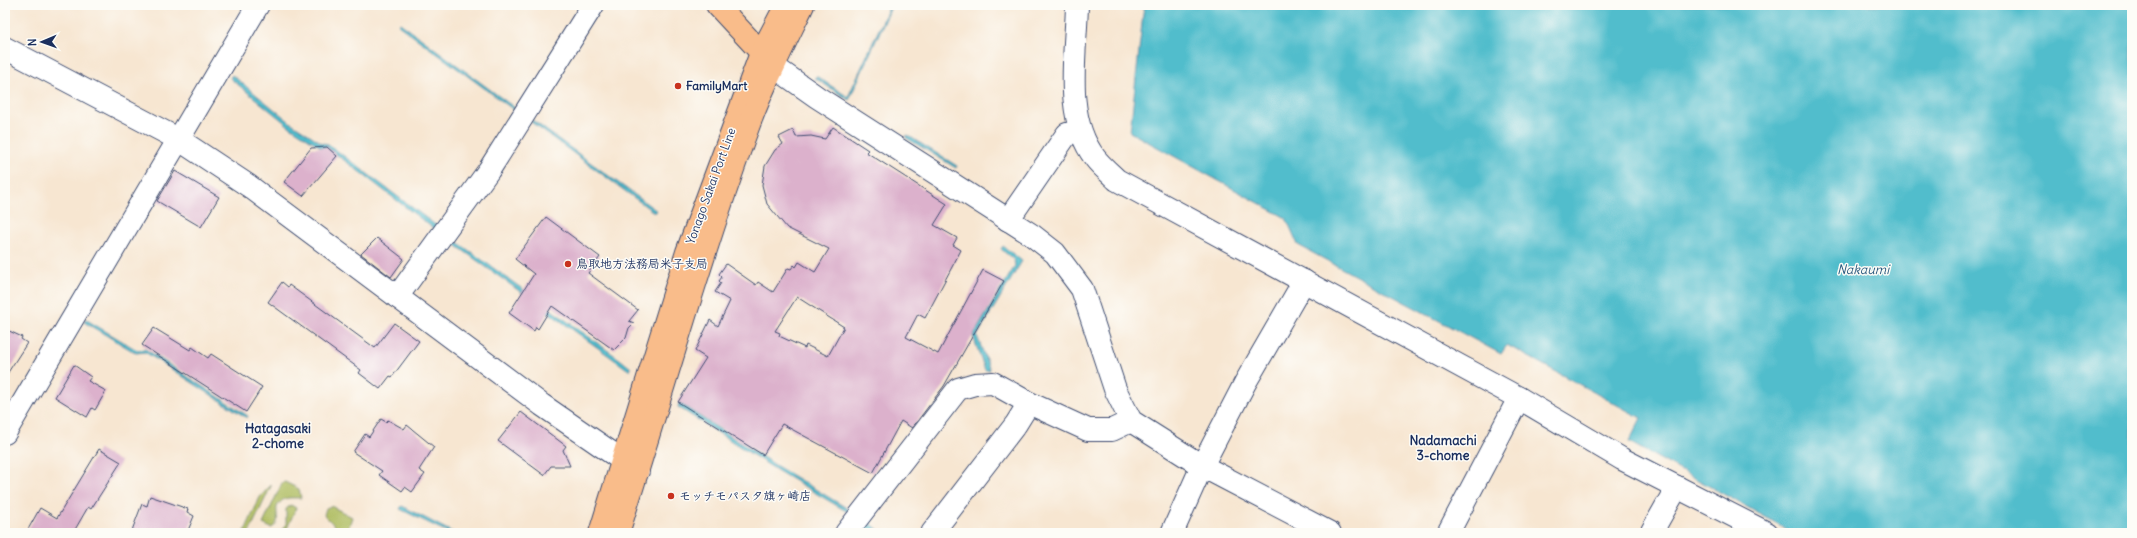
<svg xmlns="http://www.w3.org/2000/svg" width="2137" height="538" viewBox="0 0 2137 538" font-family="Delius,'Klee One',sans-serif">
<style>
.green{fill:#aebc5e;stroke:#64765e}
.water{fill:#51bdcc;stroke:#367695}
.building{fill:#dcb1cc;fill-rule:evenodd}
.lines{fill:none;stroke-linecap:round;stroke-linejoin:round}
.minor-casing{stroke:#3c4a6f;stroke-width:24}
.major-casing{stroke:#3c4a6f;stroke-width:24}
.minor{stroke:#fff;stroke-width:22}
.major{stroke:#f9bc8a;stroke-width:22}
.poi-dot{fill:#c8321e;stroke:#fdfcf7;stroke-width:1.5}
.labels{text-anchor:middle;stroke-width:3;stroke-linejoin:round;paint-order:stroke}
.poi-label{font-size:12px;font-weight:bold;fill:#1b2f5e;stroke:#fdfcf7;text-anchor:start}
.street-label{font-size:12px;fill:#1b2f5e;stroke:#fdfcf7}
.water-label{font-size:13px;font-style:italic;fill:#2b5a7f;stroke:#fdfcf7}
.neighbourhood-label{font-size:13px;font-weight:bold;fill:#1b2f5e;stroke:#fdfcf7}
</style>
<rect width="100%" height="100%" fill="#fdfcf7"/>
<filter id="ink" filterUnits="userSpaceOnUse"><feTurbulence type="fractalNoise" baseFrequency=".025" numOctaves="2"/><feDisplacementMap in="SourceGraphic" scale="8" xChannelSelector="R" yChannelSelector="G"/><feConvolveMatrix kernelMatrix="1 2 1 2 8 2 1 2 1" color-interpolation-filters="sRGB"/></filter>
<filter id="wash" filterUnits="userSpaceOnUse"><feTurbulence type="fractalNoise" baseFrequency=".012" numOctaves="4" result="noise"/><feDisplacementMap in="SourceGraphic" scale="16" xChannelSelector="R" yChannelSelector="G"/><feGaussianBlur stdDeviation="0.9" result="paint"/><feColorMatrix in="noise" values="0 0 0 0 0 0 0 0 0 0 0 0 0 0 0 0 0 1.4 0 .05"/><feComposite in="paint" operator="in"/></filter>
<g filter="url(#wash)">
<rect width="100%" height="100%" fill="#f7e6d1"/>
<g class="green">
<path d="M285 482 299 489 301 498C290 498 283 496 277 507 276 516 281 524 271 528L263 524 282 483Z"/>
<polygon points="272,484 249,533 244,533 260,497"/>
<polygon points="291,505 296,508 285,533 279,533 286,525 286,509"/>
<polygon points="331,506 352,517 347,533 338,533 335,526 324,515 326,508"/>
</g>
<g class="water">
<polygon points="890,5 892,5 849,100 815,78 816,76 848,97"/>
<polygon points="1144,5 2132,5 2132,533 1794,533 1629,442 1641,418 1507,345 1501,354 1298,245 1286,218 1130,132"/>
<polygon points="400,23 515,108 514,110 398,25"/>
<polygon points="232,75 290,122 322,143 328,144 434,224 440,227 453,239 621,360 631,368 630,371 450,241 327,147 321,147 289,126 230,78"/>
<polygon points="532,120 657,211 655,213 531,122"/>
<polygon points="907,135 957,166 956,168 905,137"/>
<polygon points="1003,246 1022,261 977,336 990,370 985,370 973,336 1015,266 1014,260 1001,249"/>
<polygon points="85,319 137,350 145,349 248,416 247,418 145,352 136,353 84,322"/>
<polygon points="679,403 775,465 865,519 880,531 878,533 856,533 853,515 778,471 678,407"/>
<polygon points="402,506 454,533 449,533 400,509"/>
</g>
<g id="blocks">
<g class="building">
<path d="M833 127 868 150 866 152 947 204 934 225 957 238 953 245 961 250 925 318 918 314 906 337 938 354 983 270 1004 281 944 386 912 428 901 421 873 473 782 424 763 455 678 402 706 358 695 351 710 320 718 326 730 301 715 292 721 283 719 281 722 277 719 274 726 264 756 285 758 282 773 292 788 268 791 269 794 265 796 267 799 262 815 272 829 249 787 228 767 204 762 185 765 166 775 150 783 144 779 137 793 130 796 137 811 136 825 139ZM797 297 844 327 828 356 806 345 805 348 779 336 780 333 775 331Z"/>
<polygon points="327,147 337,156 303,196 284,182 311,148"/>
<polygon points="175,171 219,197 201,227 157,201"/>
<polygon points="546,217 600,257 588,273 638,310 629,321 634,323 629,328 626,338 614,350 552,306 538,329 536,327 534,331 509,313 534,274 515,259"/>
<polygon points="377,238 404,259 391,277 361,254"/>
<polygon points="282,282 288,287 289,285 375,348 394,323 419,341 392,377 390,376 380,389 359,373 361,370 268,302"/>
<polygon points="154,328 190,350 192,347 208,358 211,354 262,387 246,412 142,345"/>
<polygon points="5,329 22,337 21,339 27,343 5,377"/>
<polygon points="74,365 91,377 88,381 106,391 95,410 92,408 87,417 55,397"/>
<polygon points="521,412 566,446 563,450 570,466 551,466 544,475 498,441"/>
<polygon points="381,419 386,422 388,420 404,429 407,425 434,447 419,470 425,474 412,492 405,487 402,491 379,475 382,471 353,452 365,434 369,437"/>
<polygon points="99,449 121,462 91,509 88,507 73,533 26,533 40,508 57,518"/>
<polygon points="150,496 188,509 187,512 194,516 187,533 131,533 142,504 147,506"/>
</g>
</g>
</g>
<g filter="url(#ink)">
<use href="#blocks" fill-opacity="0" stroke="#3c4a6f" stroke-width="1"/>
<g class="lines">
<g class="minor-casing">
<g id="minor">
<path d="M1077 5C1076 54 1063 116 1095 158 1101 166 1110 173 1117 180L1519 398 1622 459 1767 533"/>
<polyline points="5,48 178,139 249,186 542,405 638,471"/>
<polyline points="773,66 817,97 1032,235 1055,253 1082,289 1115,389 1131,421 1202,466 1330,533"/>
<polyline points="1008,220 1067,134 1080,131"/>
<polyline points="397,297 489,170 593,5"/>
<polyline points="5,433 258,5"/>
<polyline points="846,533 958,389 975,384 993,383 1029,403 1088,430 1112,430 1131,421"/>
<polyline points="932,533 1016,424 1029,403"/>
<polyline points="1172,533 1202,466 1245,383 1304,281"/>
<polyline points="1448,533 1519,398"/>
<polyline points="1651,533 1677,487"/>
</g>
</g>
<g class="major-casing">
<g id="major">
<polyline points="717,5 771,63"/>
<polyline points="600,533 687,252 761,53 786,5"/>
<path d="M618 533C660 401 697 268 744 138 760 92 782 49 803 5"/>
</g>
</g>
<use href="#minor" class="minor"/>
<use href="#major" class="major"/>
</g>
</g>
<g class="poi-dot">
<circle cx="678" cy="86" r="4"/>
<circle cx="568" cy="264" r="4"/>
<circle cx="671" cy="496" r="4"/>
</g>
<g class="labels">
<g class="poi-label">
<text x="686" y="90">FamilyMart</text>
<text x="576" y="268">鳥取地方法務局米子支局</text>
<text x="679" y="500">モッチモパスタ旗ヶ崎店</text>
</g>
<g class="street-label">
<text transform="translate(711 186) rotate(-70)" y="4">Yonago Sakai Port Line</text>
</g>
<g class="water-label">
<text x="1863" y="274">Nakaumi</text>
</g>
<g class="neighbourhood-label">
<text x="278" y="433">Hatagasaki<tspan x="278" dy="15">2-chome</tspan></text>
<text x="1443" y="445">Nadamachi<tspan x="1443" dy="15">3-chome</tspan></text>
</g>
</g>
<rect width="2137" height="538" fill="none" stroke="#fdfcf7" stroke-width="20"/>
<g transform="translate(42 42) rotate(268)" stroke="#fdfcf7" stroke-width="3" paint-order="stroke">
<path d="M0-3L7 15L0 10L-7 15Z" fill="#1b2f5e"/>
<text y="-6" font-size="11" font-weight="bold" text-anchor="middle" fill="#1b2f5e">N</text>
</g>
</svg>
